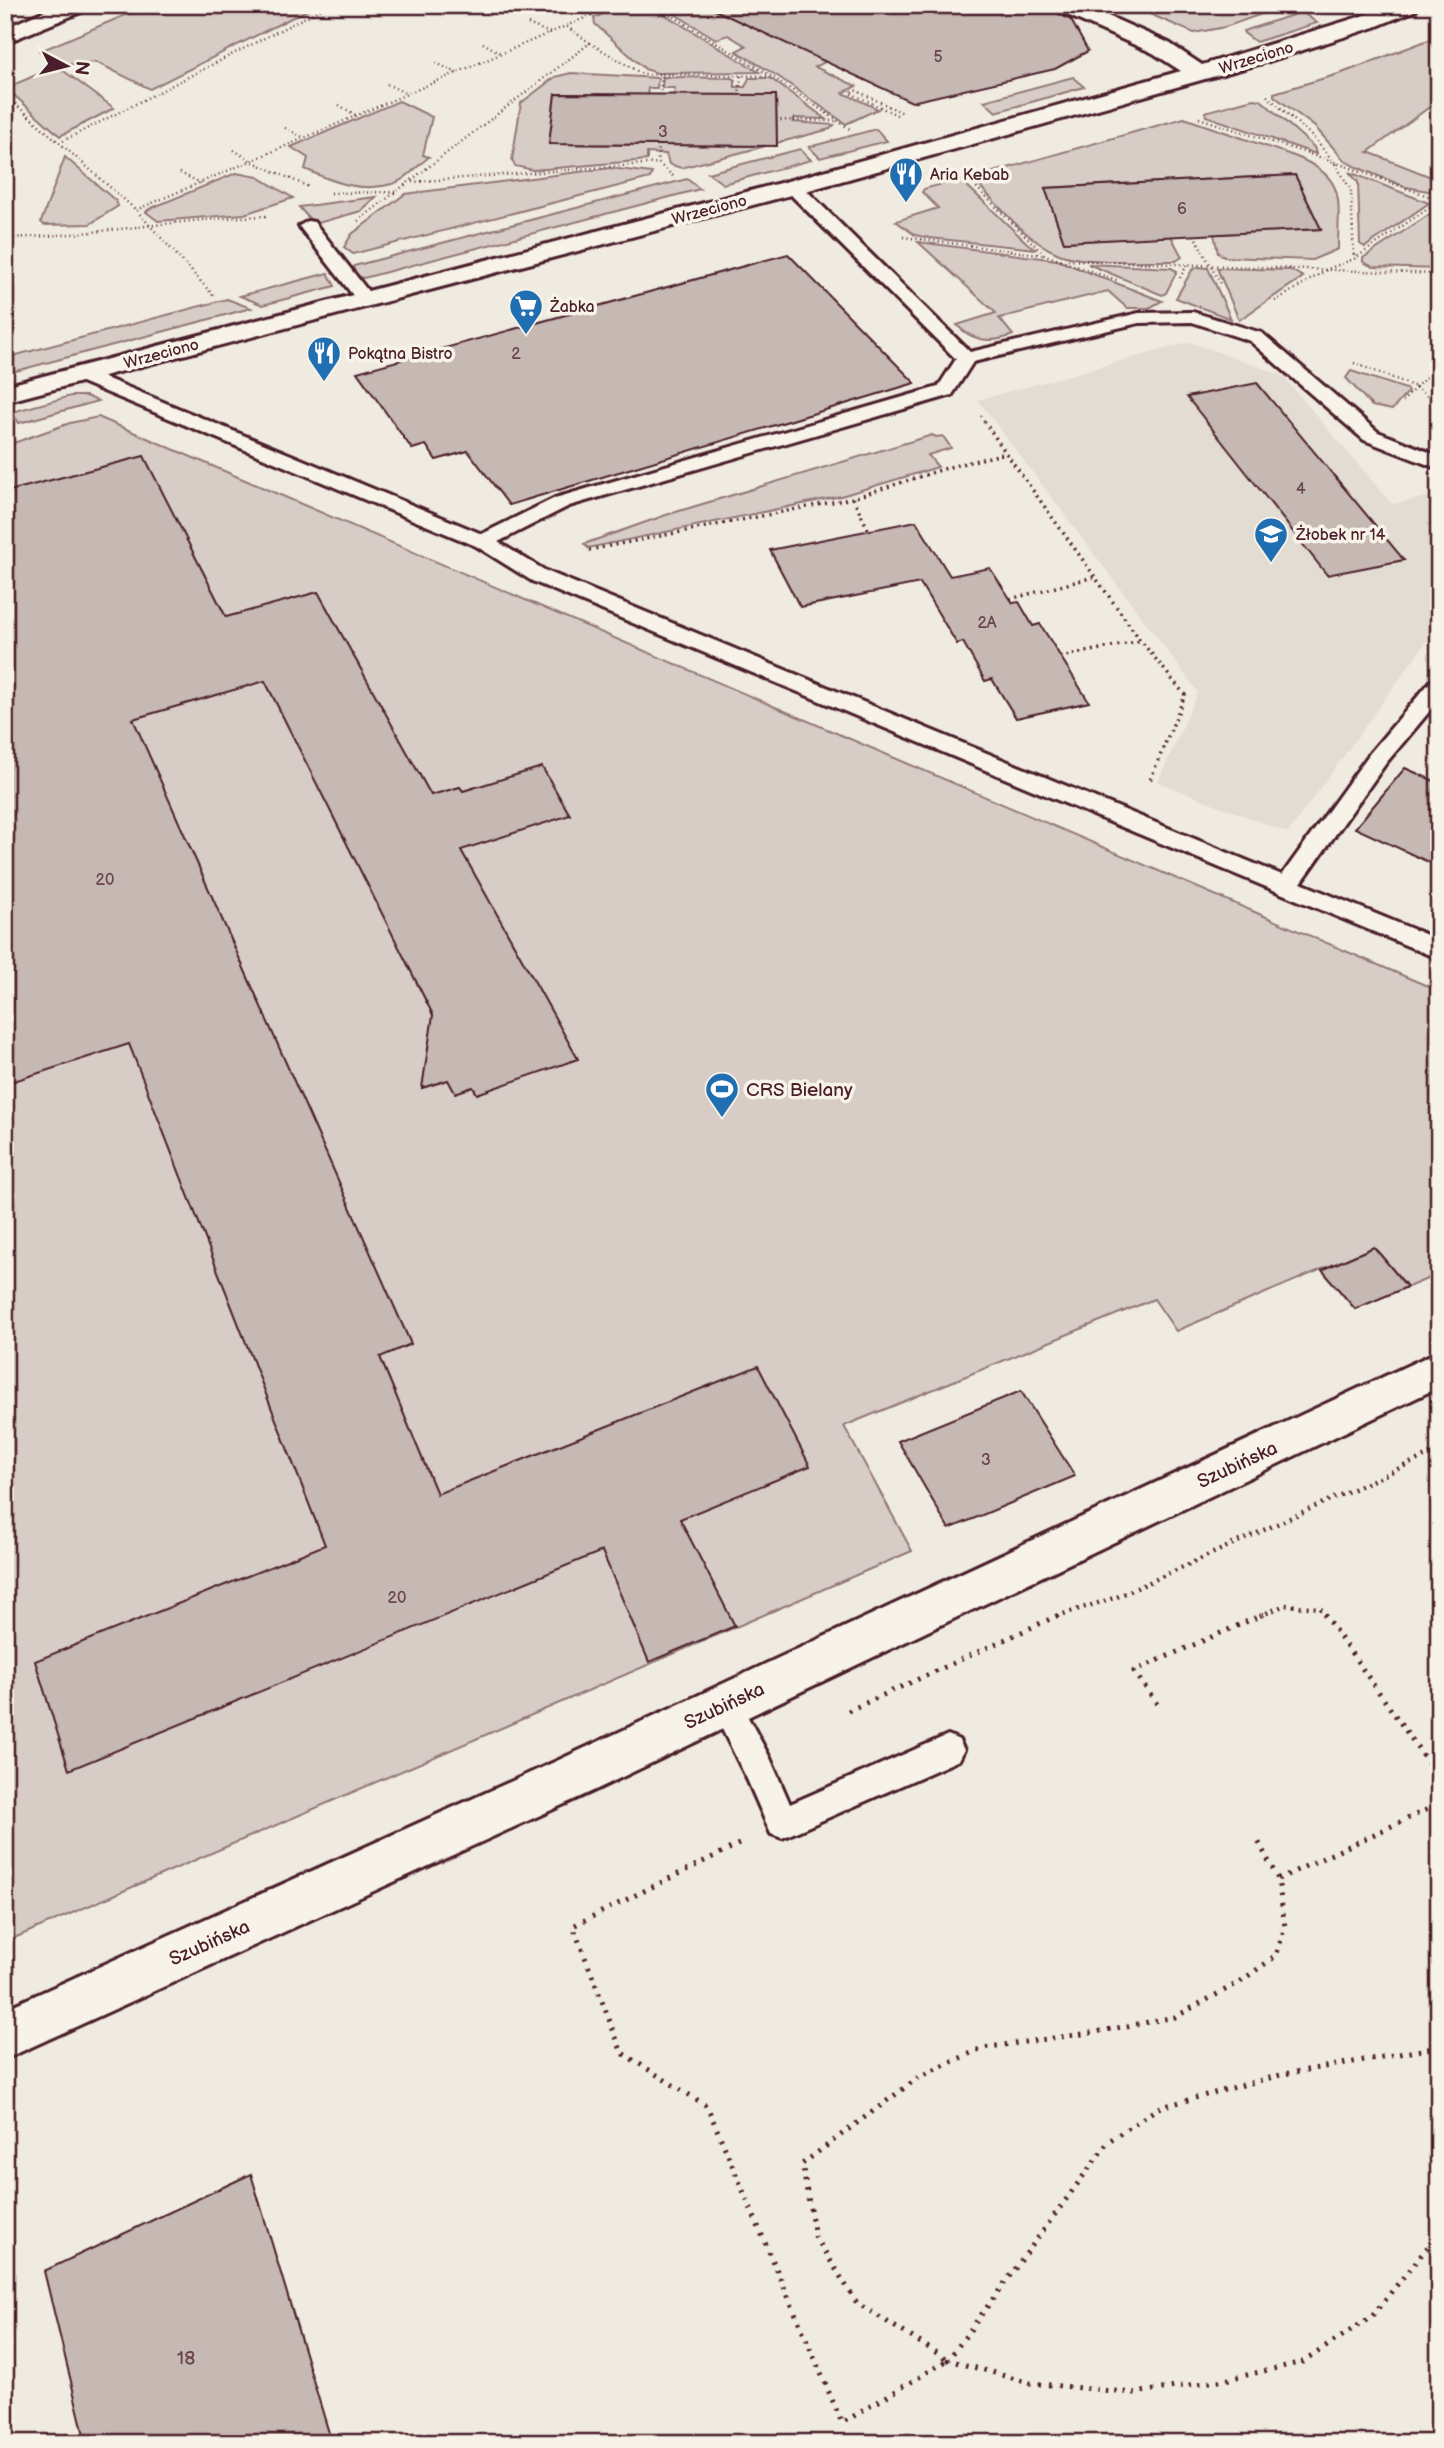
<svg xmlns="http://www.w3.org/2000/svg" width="1444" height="2448" viewBox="0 0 1444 2448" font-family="'Balsamiq Sans',sans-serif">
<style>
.built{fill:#e3dcd2}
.green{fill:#d8cdc6;stroke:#917678;stroke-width:2}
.building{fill:#c6b8b3;stroke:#4a1f2b;stroke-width:2}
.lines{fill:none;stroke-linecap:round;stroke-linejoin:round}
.service-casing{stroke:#4a1f2b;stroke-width:6}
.minor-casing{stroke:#4a1f2b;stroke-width:6}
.path-far3{stroke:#4a1f2b;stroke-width:2.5;stroke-dasharray:1 3.5;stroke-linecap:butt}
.path-far2{stroke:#4a1f2b;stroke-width:3.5;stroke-dasharray:2 4.5;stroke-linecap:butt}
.path-far1{stroke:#4a1f2b;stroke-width:4.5;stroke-dasharray:2 5;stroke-linecap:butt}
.path{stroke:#4a1f2b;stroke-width:5;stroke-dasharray:2.5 7;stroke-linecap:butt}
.service{fill:#f7f3e8;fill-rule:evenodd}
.minor{fill:#f7f3e8;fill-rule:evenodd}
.labels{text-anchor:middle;stroke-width:7;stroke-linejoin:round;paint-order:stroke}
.number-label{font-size:16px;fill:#69454d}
.far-street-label{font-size:16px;fill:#4a1f2b;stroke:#f7f3e8}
.far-poi-label{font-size:16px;fill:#4a1f2b;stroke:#f7f3e8;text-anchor:start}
.poi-label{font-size:19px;fill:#4a1f2b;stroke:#f7f3e8;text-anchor:start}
.street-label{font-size:19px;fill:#4a1f2b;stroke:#f7f3e8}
.near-number-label{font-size:19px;fill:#69454d}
</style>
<rect width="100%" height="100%" fill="#f0ebe0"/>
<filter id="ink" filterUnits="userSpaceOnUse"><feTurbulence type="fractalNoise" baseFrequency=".0143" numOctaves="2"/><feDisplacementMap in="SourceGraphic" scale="14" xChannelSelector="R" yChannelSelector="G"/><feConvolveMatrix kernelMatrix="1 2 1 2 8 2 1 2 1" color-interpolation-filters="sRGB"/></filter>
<g filter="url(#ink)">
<polygon class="built" points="1190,342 1282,375 1392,504 1439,495 1439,624 1288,833 1158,782 1198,692 978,400"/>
<g class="green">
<polygon points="149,5 317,5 150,89 96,62 66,65 40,51"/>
<polygon points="623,5 649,5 759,72 657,73 645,69 595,24 594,18"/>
<polygon points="660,5 819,5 866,41 815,67 856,86 843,93 878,109 846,124 779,77 736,51 746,46 728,35 716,39"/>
<polygon points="1287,5 1225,27 1194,33 1131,6"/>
<polygon points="1302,12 1317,23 1256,42 1244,33 1243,31"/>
<polygon points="1439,36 1439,100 1368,152 1436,179 1439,177 1439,193 1406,187 1354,166 1344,160 1315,127 1274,96 1274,93 1342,73"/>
<polygon points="57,66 114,108 60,136 6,88"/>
<polygon points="571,73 658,78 657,88 648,88 647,95 555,94 549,144 766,146 681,168 669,164 666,154 647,153 647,160 533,170 515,166 512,160 521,103 555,77"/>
<polygon points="663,77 732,78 735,80 735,87 745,87 749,78 770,78 826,119 794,118 793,122 834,125 830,129 777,143 776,95 674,95 675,88 662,88"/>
<polygon points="1073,77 1084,87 996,112 984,101"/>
<polygon points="1253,99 1261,100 1314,147 1316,154 1206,116 1205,112"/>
<path d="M399 101 432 117 423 155 429 157C418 165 405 181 392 184 361 193 333 182 305 169L308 158 291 147Z"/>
<path d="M1184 118 1294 156C1348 177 1338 200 1338 249L1312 260 1226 257 1218 253 1214 234 1321 229 1295 175 1045 188 1064 242 1171 236 1182 257 1176 261C1145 260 1084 265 1057 253 1024 239 997 203 972 178Z"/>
<polygon points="876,129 887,141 820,158 809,147"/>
<polygon points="800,149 811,160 723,184 708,173"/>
<polygon points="65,157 116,201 118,206 90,224 44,225 41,222"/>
<polygon points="610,168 652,173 650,178 353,254 344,247 352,234 405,194"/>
<polygon points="1349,172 1429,203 1365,247 1360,244 1358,182"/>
<polygon points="236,173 258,177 293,198 244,214 158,221 146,212 149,209"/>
<polygon points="687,179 700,189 364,278 357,276 352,268 354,266"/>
<polygon points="960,179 1028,244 1036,249 930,238 915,235 896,221 938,208 922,192 924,189"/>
<polygon points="376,197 361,211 314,224 299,207"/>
<polygon points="1439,208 1439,269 1373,267 1363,262 1363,258"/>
<path d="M918 242 1057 260 1162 301 1149 308H1127L1108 291 999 318 1013 335C993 343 973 342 957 325L996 313Z"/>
<polygon points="1088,264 1171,268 1177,271 1166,293 1162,295"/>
<polygon points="1198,267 1208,268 1231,319 1176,298 1192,270"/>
<polygon points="1217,268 1291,270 1303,277 1239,320"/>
<polygon points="328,273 335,286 263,305 240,296"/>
<polygon points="227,299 251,308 5,374 5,358"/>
<polygon points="1351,371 1406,389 1408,392 1392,410 1372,406 1346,378"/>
<polygon points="71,396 86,396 98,401 19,423 12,412"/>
<polygon points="98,417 1439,991 1439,1274 1408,1287 1374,1247 1176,1331 1154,1299 844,1426 912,1551 5,1942 5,446 70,423"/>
<polygon points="932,435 936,437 943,436 951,448 928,455 938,467 841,496 588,548 584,544 666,515"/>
</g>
<g class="building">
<polygon points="704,5 1051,5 1055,12 1071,20 1088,51 1055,69 912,102"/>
<polygon points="555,94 776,95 777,146 549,144"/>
<polygon points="1295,175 1321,229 1064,242 1045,188"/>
<polygon points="788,254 915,383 509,505 468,451 436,460 426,445 412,449 357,372"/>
<polygon points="1257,383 1404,560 1327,575 1187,397"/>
<polygon points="144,456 226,617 318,592 431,795 460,787 463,791 542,767 570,815 461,850 578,1059 477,1094 473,1087 455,1093 448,1080 422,1088 433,1015 265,681 133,719 411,1344 380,1357 437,1494 758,1366 810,1466 680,1519 735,1626 649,1662 602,1551 69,1770 35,1661 325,1545 129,1044 5,1084 5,492"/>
<polygon points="916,521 950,576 990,568 1013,603 1019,602 1033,626 1040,624 1089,702 1016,718 992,679 985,681 963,642 957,644 920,583 800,607 770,550"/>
<polygon points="1405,768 1439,783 1439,867 1355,828"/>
<polygon points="1374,1247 1407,1287 1355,1309 1322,1270"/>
<polygon points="1021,1391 1075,1476 949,1529 898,1441"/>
<polygon points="251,2174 332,2443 86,2443 44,2271"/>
</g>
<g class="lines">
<g class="service-casing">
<g id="service">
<polygon points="793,182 799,183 970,352 1139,313 1193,312 1262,333 1378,432 1439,456 1439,469 1364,440 1250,341 1192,322 1139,323 973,362 952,395 569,506 498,542 546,571 1282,875 1370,753 1431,681 1439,679 1439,700 1386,763 1301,883 1439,940 1439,959 532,581 476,546 72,378 70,374 79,368 86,370 482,534 555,498 938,387 956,359 787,191 785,187"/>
<polygon points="308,221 314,222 371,295 374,299 371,303 359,303 302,230 299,226"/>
<polygon points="725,1691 736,1695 770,1758 790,1804 948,1735 959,1740 964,1750 959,1760 782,1838 771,1834 747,1779 710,1705 714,1695"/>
</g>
</g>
<g class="minor-casing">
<g id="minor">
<polygon points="58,5 89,5 86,10 5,43 5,28"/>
<polygon points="1053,5 1083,5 1169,43 1202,65 1359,17 1388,5 1419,5 1416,10 1375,27 1269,61 802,192 5,402 5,386 784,182 1181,71 1153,53 1056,10"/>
<polygon points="1439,1351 1439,1387 593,1791 5,2059 5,2009 561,1759"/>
</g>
</g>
<g class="path-far3">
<polyline points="578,5 595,13"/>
<polyline points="655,5 771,76 850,129"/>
<polyline points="528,24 550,33"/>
<polyline points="483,43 502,54"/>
<polyline points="590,43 642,74 769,76"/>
<polyline points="436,63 457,73"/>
<polyline points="387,84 407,94"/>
<polyline points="5,95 136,210 213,295"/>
<polyline points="660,95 662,74"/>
<polyline points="739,95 741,75"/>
<polyline points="1267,96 1312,136 1334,162 1439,200"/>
<polyline points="339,105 357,116"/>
<polyline points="897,115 850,93 855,90 903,113"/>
<polyline points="1199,118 1334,162 1351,190 1354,258"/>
<polyline points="776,120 837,121"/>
<polyline points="285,128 305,138"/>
<polyline points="59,143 329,5"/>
<polyline points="658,145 658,163"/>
<polyline points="234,150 251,161 309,187"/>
<polyline points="180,173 201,183"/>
<polyline points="970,181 1045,255 1119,281"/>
<polyline points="412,182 658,163 673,176"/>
<polyline points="331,193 395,192"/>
<polyline points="136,210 615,5"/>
<polyline points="358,221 590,43 566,26"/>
<polyline points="1194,235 1220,283"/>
<polyline points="903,237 1044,255"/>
<path d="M5 238C94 236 180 218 269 216"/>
<polyline points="1068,260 1439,274"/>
<polyline points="1180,278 1188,263"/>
<polyline points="1275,301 1330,268 1354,259 1439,201"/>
<polyline points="5,318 6,314"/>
<polyline points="1354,363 1416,387 1401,403"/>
<polyline points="1439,365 1416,387 1439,406"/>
<polyline points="981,416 986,423"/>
</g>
<g class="path-far2">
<polyline points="984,421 1006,453"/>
<polyline points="853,498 869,531"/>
<polyline points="589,550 853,498 953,466 1006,453 1141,641 1185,695 1149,783"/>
<polyline points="1010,599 1094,577"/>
<polyline points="1060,657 1141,641"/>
</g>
<g class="path-far1">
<polyline points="1057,1616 1117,1597 1439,1450"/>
<polyline points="1260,1616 1285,1605 1320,1608 1326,1616"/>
</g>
<g class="path">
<polyline points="1324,1614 1439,1778"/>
<polyline points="1157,1704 1134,1671 1264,1614"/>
<polyline points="848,1711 1061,1614"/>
<polyline points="739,1844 573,1926 622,2053 707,2106 842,2423 948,2360 857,2303 815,2236 802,2164 919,2077 982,2048 1090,2033 1175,2017 1238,1983 1276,1956 1285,1927 1278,1879 1257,1839"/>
<polyline points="1278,1879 1439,1804"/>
<polyline points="1439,2047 1284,2074 1158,2108 1109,2141 948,2360 1030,2383 1134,2393 1225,2380 1303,2362 1371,2317 1439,2233"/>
</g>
<use href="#service" class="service"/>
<use href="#minor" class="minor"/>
</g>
</g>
<defs>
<g id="restaurant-pin" transform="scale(1.75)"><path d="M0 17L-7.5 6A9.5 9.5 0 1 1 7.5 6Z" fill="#1f6fb2" stroke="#f7f3e8"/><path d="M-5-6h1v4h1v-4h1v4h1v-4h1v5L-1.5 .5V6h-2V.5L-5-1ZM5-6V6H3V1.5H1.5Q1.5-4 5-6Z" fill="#fff"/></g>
<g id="supermarket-pin" transform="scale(1.75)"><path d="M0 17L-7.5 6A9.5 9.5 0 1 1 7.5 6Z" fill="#1f6fb2" stroke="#f7f3e8"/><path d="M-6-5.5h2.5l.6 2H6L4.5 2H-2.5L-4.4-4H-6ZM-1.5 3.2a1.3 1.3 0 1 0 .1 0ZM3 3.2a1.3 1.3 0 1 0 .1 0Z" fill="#fff"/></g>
<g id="school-pin" transform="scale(1.75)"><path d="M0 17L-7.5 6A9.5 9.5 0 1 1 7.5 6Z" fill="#1f6fb2" stroke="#f7f3e8"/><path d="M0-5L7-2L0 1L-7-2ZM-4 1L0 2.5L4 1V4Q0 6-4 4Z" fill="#fff"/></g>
<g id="stadium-pin" transform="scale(1.75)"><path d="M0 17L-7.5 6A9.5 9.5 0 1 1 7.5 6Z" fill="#1f6fb2" stroke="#f7f3e8"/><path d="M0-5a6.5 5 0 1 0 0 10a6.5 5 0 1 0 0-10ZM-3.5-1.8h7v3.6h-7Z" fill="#fff"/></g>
</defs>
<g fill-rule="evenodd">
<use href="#restaurant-pin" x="906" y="174"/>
<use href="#supermarket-pin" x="526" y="306"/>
<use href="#restaurant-pin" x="324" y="353"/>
<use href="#school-pin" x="1271" y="534"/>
<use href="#stadium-pin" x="722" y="1089"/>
</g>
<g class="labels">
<g class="number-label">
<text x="938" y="62">5</text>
<text x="663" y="137">3</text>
<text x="1182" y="214">6</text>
<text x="516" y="359">2</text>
<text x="1301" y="494">4</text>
<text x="987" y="628">2A</text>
<text x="105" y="885">20</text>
<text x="986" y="1465">3</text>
<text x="397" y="1603">20</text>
</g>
<g class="far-street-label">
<text transform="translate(1256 57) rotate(-17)" y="6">Wrzeciono</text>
<text transform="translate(709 209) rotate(-15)" y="6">Wrzeciono</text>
<text transform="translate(161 353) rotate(-15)" y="6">Wrzeciono</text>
</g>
<g class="far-poi-label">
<text x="930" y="180">Aria Kebab</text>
<text x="550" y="312">Żabka</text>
<text x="348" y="359">Pokątna Bistro</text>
<text x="1296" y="540">Żłobek nr 14</text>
</g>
<g class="poi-label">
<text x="746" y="1096">CRS Bielany</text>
</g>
<g class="street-label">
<text transform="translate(1237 1464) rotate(-25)" y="7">Szubińska</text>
<text transform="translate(724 1705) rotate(-25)" y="7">Szubińska</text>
<text transform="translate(209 1942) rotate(-24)" y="7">Szubińska</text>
</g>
<g class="near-number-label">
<text x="186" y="2364">18</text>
</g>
</g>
<rect width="1444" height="2448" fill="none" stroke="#f7f3e8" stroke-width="28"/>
<rect x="14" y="14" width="1416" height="2420" fill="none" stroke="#4a1f2b" stroke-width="2.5" filter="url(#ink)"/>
<g transform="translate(66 66) rotate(97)" stroke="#f7f3e8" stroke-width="5" paint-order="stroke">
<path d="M0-5L12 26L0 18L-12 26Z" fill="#4a1f2b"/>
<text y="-10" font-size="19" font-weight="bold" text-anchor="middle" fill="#4a1f2b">N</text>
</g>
</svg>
